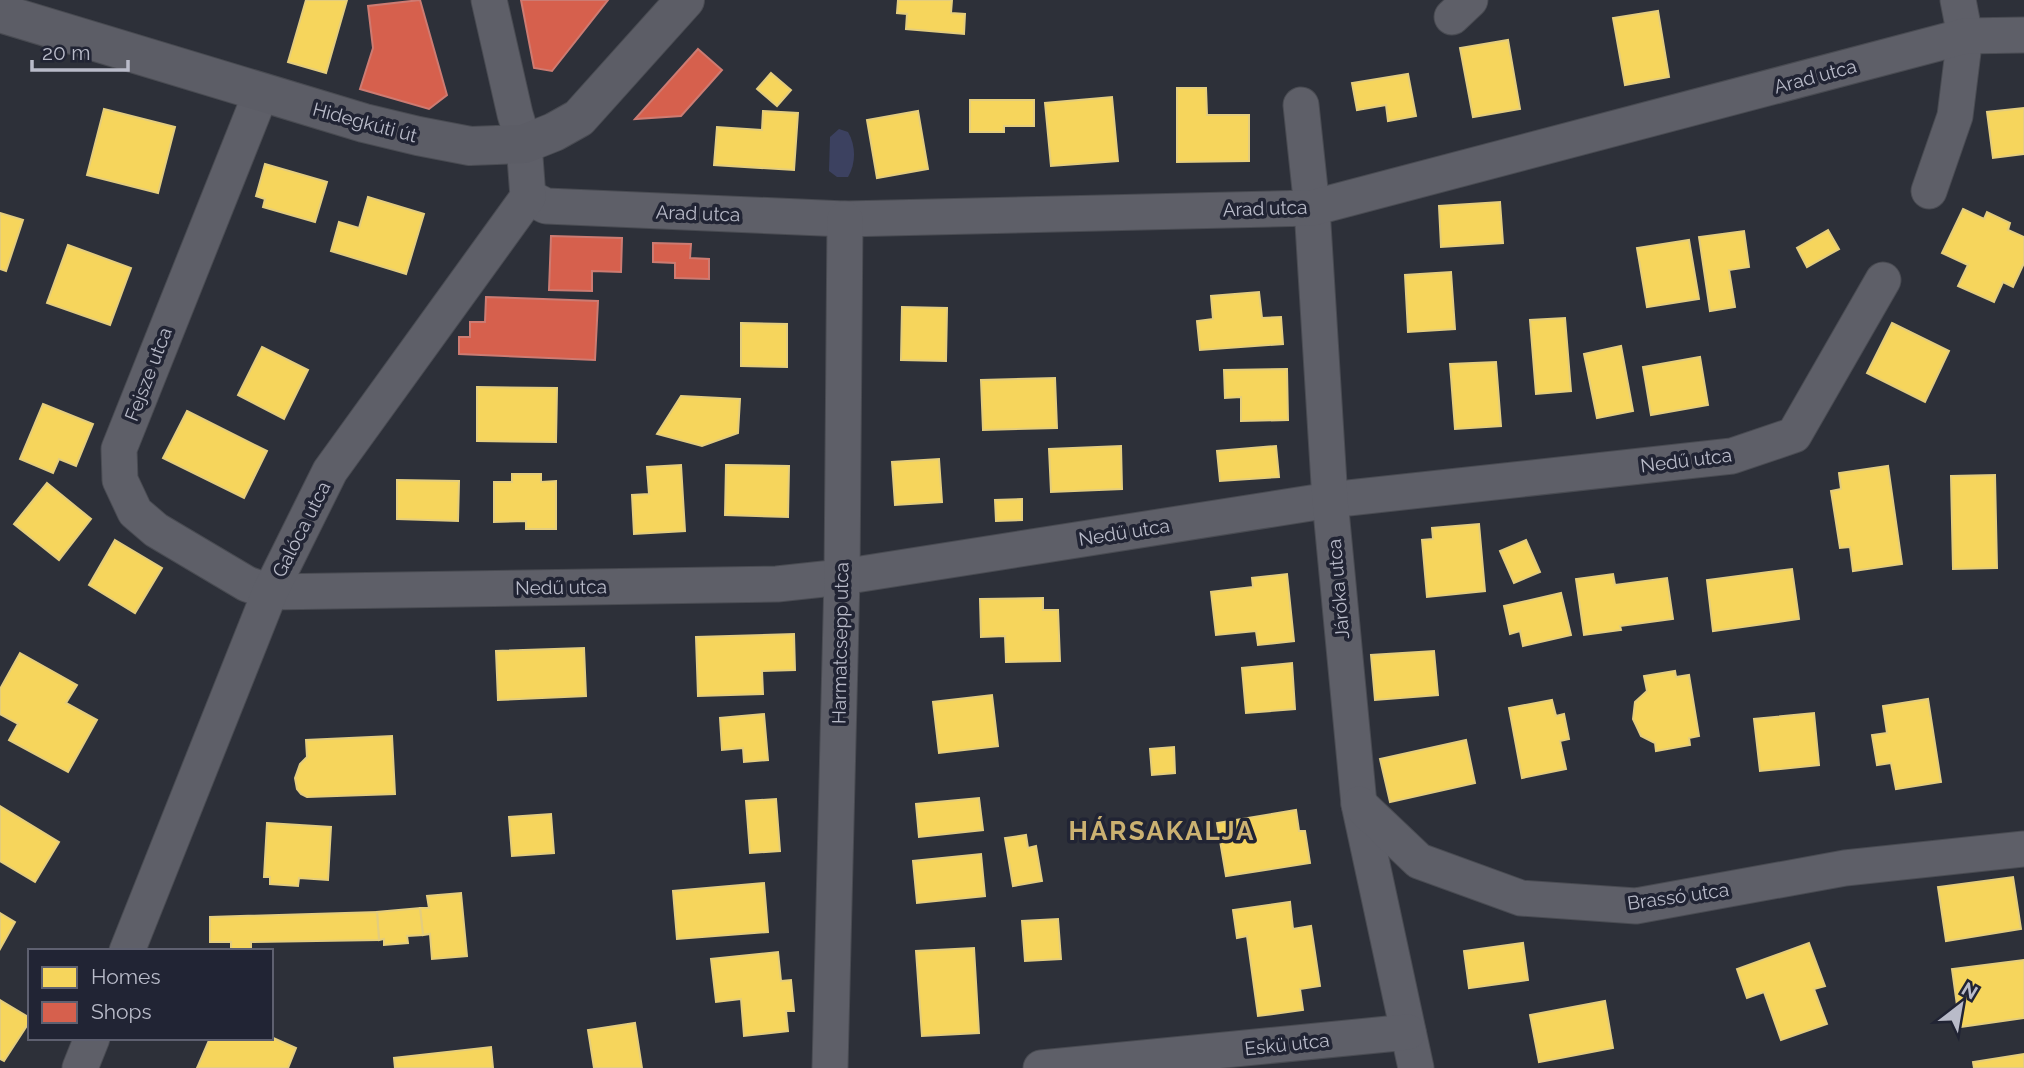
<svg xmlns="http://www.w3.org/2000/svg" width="2024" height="1068" viewBox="0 0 2024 1068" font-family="Raleway,sans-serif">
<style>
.water{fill:#3c4160}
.homes{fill:#f6d55c;stroke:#e4cd7d;stroke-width:2}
.shops{fill:#d6604d;stroke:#cd7b72;stroke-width:2}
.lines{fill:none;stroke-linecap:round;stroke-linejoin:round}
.street-casing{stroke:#494b52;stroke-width:37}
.secondary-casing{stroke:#494b52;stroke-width:40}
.street{stroke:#5e5f68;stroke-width:35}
.secondary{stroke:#5c5d66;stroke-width:38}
.labels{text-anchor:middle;stroke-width:7;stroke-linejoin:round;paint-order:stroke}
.street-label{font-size:19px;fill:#b9bbc9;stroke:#212434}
.district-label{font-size:26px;font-weight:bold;letter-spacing:2px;fill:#cbb171;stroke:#212434}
</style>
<rect width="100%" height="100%" fill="#2d3039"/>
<path class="water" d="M839 129 848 132C856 145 856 164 848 177H837L829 171 830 137Z"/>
<g class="homes">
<polygon points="306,0 347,0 326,73 288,62"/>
<polygon points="898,0 952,0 951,13 965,14 964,34 906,29 907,14 897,13"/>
<polygon points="1658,11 1669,77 1625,85 1613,18"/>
<polygon points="1508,40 1520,109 1473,117 1460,48"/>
<polygon points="771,73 791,90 777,106 757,89"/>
<polygon points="1408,74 1416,116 1388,121 1386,105 1357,110 1352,83"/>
<polygon points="1177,88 1206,88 1207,115 1249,115 1249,161 1177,162"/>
<polygon points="1112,97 1118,161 1051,166 1045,103"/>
<polygon points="970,100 1034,100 1034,126 1004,126 1004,132 970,132"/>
<polygon points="2024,108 2024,154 1993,158 1987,112"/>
<polygon points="104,109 175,127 158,193 87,175"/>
<polygon points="763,111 798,113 794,170 714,165 717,127 762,130"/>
<polygon points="918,111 928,169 877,178 867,120"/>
<polygon points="265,164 327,182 315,222 263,207 265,199 256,196"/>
<polygon points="368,197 424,214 406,274 331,251 339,222 359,228"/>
<polygon points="1500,202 1503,243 1441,247 1439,206"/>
<polygon points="1963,209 1984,219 1987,212 2010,223 2008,230 2024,237 2024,263 2013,287 2003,282 1994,302 1958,286 1968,265 1942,253"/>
<polygon points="0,213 23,220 6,271 0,269"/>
<polygon points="1828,230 1839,249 1807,267 1797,248"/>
<polygon points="1744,231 1749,267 1729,270 1735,307 1710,311 1699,237"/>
<polygon points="1689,240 1699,299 1647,307 1637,248"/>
<polygon points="68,245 131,268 110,325 47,303"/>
<polygon points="1451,272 1455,329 1408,332 1405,275"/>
<polygon points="1259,292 1262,318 1281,317 1283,344 1200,350 1197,321 1213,319 1211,296"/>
<polygon points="902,307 947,308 946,361 901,360"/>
<polygon points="1565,318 1571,391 1536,394 1530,320"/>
<polygon points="741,323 787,324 787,367 741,366"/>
<polygon points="1892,323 1949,351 1925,402 1867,373"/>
<polygon points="1621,346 1633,411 1597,418 1584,354"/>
<polygon points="262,347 308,370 284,419 238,395"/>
<polygon points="1700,357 1708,405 1651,415 1643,367"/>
<polygon points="1496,362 1501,426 1455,429 1450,364"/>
<polygon points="1287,369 1288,420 1241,421 1241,397 1225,398 1224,370"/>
<polygon points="1055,378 1057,428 983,430 981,380"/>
<polygon points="477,387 557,388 556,442 477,441"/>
<polygon points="681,396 740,399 738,433 702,446 657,434"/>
<polygon points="43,404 93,424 76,466 59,459 53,473 20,459"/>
<polygon points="187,411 267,451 244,498 163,458"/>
<polygon points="1121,446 1122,489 1051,492 1049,449"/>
<polygon points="1276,446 1279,477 1220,481 1217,451"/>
<polygon points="939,459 942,502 895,505 892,462"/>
<polygon points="681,465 685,531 634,534 632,495 649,494 647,467"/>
<polygon points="726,465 789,466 788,517 725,515"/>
<polygon points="1888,466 1902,564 1853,571 1850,547 1840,548 1831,491 1841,489 1839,473"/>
<polygon points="512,474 541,474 541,482 556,481 556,529 526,529 526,521 494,522 494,482 512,482"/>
<polygon points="1995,475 1997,568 1953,569 1951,476"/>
<polygon points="397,480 459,481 458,521 397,519"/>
<polygon points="47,483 91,519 59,560 14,524"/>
<polygon points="1022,499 1022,520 996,521 995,500"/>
<polygon points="1479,524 1485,591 1427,597 1422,540 1433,539 1432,528"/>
<polygon points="115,540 162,568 135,613 89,585"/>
<polygon points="1526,540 1540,572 1514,583 1500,551"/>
<polygon points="1792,569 1799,619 1713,631 1707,580"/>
<polygon points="1287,574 1294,641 1258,645 1256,631 1216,635 1211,592 1253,587 1252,578"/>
<polygon points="1613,574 1615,585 1667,578 1673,619 1620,626 1621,630 1584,635 1576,579"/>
<polygon points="1561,593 1571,635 1523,646 1520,631 1510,634 1504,606"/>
<polygon points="1043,598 1043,610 1058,610 1060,661 1006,662 1005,636 981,637 980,599"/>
<polygon points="794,634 795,670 762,671 763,694 698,696 696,637"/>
<polygon points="584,648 586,696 498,700 496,651"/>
<polygon points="1434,651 1438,695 1375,700 1371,655"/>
<polygon points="20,653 77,685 66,703 97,720 68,772 9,740 18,724 0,714 0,689"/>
<polygon points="1292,663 1295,709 1246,713 1242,668"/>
<polygon points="1675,671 1676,677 1689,675 1699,736 1689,738 1690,745 1656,751 1655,743 1641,736 1633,719 1635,702 1647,691 1644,676"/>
<polygon points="992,695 998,746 939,753 933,702"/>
<polygon points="1928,699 1941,782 1896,789 1891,763 1877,765 1872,735 1887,733 1883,706"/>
<polygon points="1552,700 1556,716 1564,714 1569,739 1560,741 1566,769 1522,778 1509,708"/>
<polygon points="1814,713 1819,765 1760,771 1754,719"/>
<polygon points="764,714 768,760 744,762 743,748 722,750 720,718"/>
<polygon points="392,736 395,794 307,797 301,794 297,789 295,778 300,764 307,757 306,740"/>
<polygon points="1466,740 1475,783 1390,802 1380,759"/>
<polygon points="1174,747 1175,773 1152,775 1150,749"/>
<polygon points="979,798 983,830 919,837 916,804"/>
<polygon points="776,799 780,851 750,853 746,801"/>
<polygon points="0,806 59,842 35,882 0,861"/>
<polygon points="1296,810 1299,831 1305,831 1310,863 1226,876 1217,823"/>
<polygon points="551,814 554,853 512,856 509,817"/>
<polygon points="267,823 331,827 328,880 299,878 298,886 270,884 270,877 264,877"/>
<polygon points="1026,835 1028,848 1036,846 1042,881 1013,886 1005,838"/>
<polygon points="981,854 985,896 917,903 913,861"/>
<polygon points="2013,877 2021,929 1946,941 1938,887"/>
<polygon points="764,883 768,932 677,939 673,891"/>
<polygon points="461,893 467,956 432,959 430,934 423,935 420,908 429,908 427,896"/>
<polygon points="1290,902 1293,929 1311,926 1320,986 1300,989 1303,1010 1258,1016 1247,936 1237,938 1233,910"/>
<polygon points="420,908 423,935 407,936 408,943 384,945 384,939 379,940 377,912"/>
<polygon points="377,912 379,940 251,942 251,951 231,951 231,942 210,942 210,917"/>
<polygon points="0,913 15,922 0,949"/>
<polygon points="1058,919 1061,959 1025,961 1022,921"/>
<polygon points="1523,943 1528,980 1469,988 1464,951"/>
<polygon points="1809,943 1825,986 1814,989 1827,1024 1781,1040 1764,992 1747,998 1737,969"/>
<polygon points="974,948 979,1033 922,1036 916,951"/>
<polygon points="778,952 781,981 791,980 794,1011 786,1011 788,1031 744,1036 741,999 716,1002 711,959"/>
<polygon points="2024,960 2024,1018 1960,1027 1952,969"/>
<polygon points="0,1000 30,1018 30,1021 4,1061 0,1059"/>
<polygon points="1605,1001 1613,1048 1539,1062 1530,1015"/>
<polygon points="635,1023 642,1068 594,1068 588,1030"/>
<polygon points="271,1037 296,1048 288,1068 197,1068 210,1038 271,1038"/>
<polygon points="491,1047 493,1068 395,1068 394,1058"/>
<polygon points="2024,1054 2024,1068 1974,1068 1973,1062"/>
</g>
<g class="shops">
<polygon points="420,0 447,95 429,109 360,89 373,48 368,6"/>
<polygon points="521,0 608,0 552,71 534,68"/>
<polygon points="698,49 722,70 681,116 635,119"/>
<polygon points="551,236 622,238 621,272 592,271 592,291 549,290"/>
<polygon points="653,243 691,244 690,258 709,259 709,279 675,278 675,263 653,262"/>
<polygon points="486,297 598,301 595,360 459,354 459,337 470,337 470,322 485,322"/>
</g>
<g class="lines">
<g class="street-casing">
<g id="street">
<polyline points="1452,17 1470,0"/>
<polyline points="261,93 119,449 120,480 135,512 156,530 247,584 270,592 777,584 842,577 1330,500 1732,456 1794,435 1883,280"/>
<polyline points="1301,105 1312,208 1330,500 1359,804 1416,1068"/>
<polyline points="1929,191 1955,116 1965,36 1958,0"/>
<polyline points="528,197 546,206 845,219 1312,208 1965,36 2024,35"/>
<polyline points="1359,804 1419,861 1521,898 1636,906 1845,868 2024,849"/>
<polyline points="127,951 270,592 330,471 528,197 524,144 515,114 489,0"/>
<polyline points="80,1068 92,1038"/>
<polyline points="830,1068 842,577 845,219"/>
<polyline points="1041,1068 1408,1032"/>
</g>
</g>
<g class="secondary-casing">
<polyline id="secondary" points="0,13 364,123 418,136 470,146 524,144 554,132 579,118 685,0"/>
</g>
<use href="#street" class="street"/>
<use href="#secondary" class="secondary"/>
</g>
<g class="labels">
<g class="street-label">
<text transform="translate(1815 76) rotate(-15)" y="7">Arad utca</text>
<text transform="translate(365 122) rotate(15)" y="7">Hidegkúti út</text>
<text transform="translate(1265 208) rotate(-2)" y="7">Arad utca</text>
<text transform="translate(698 213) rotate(2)" y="7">Arad utca</text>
<text transform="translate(148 374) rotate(-69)" y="7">Fejsze utca</text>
<text transform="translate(1686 460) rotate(-7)" y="7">Nedű utca</text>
<text transform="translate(301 529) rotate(-63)" y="7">Galóca utca</text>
<text transform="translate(1124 532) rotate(-9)" y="7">Nedű utca</text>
<text transform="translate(561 587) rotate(-1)" y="7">Nedű utca</text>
<text transform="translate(1338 589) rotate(-95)" y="7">Járóka utca</text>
<text transform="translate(840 643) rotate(-89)" y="7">Harmatcsepp utca</text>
<text transform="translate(1678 896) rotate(-8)" y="7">Brassó utca</text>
<text transform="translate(1287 1044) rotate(-6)" y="7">Eskü utca</text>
</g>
<g class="district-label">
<text x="1162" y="840">HÁRSAKALJA</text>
</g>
</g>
<rect x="28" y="949" width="245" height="91" fill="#212434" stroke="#5e6070" stroke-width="2"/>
<rect x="42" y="967" width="35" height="21" fill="#f6d55c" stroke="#5e6070" stroke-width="2"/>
<text x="91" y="984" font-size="21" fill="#b9bbc9">Homes</text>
<rect x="42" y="1002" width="35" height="21" fill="#d6604d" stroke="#5e6070" stroke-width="2"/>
<text x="91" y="1019" font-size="21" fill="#b9bbc9">Shops</text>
<g transform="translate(1961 1005) rotate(31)" stroke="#212434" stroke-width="5" paint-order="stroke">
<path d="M0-5L12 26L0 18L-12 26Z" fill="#b9bbc9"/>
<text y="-10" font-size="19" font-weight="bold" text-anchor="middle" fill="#b9bbc9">N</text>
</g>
<path d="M32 60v10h96v-10" fill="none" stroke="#b9bbc9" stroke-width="3.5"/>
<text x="42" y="60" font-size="21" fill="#b9bbc9" stroke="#212434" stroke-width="5" paint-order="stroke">20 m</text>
</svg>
